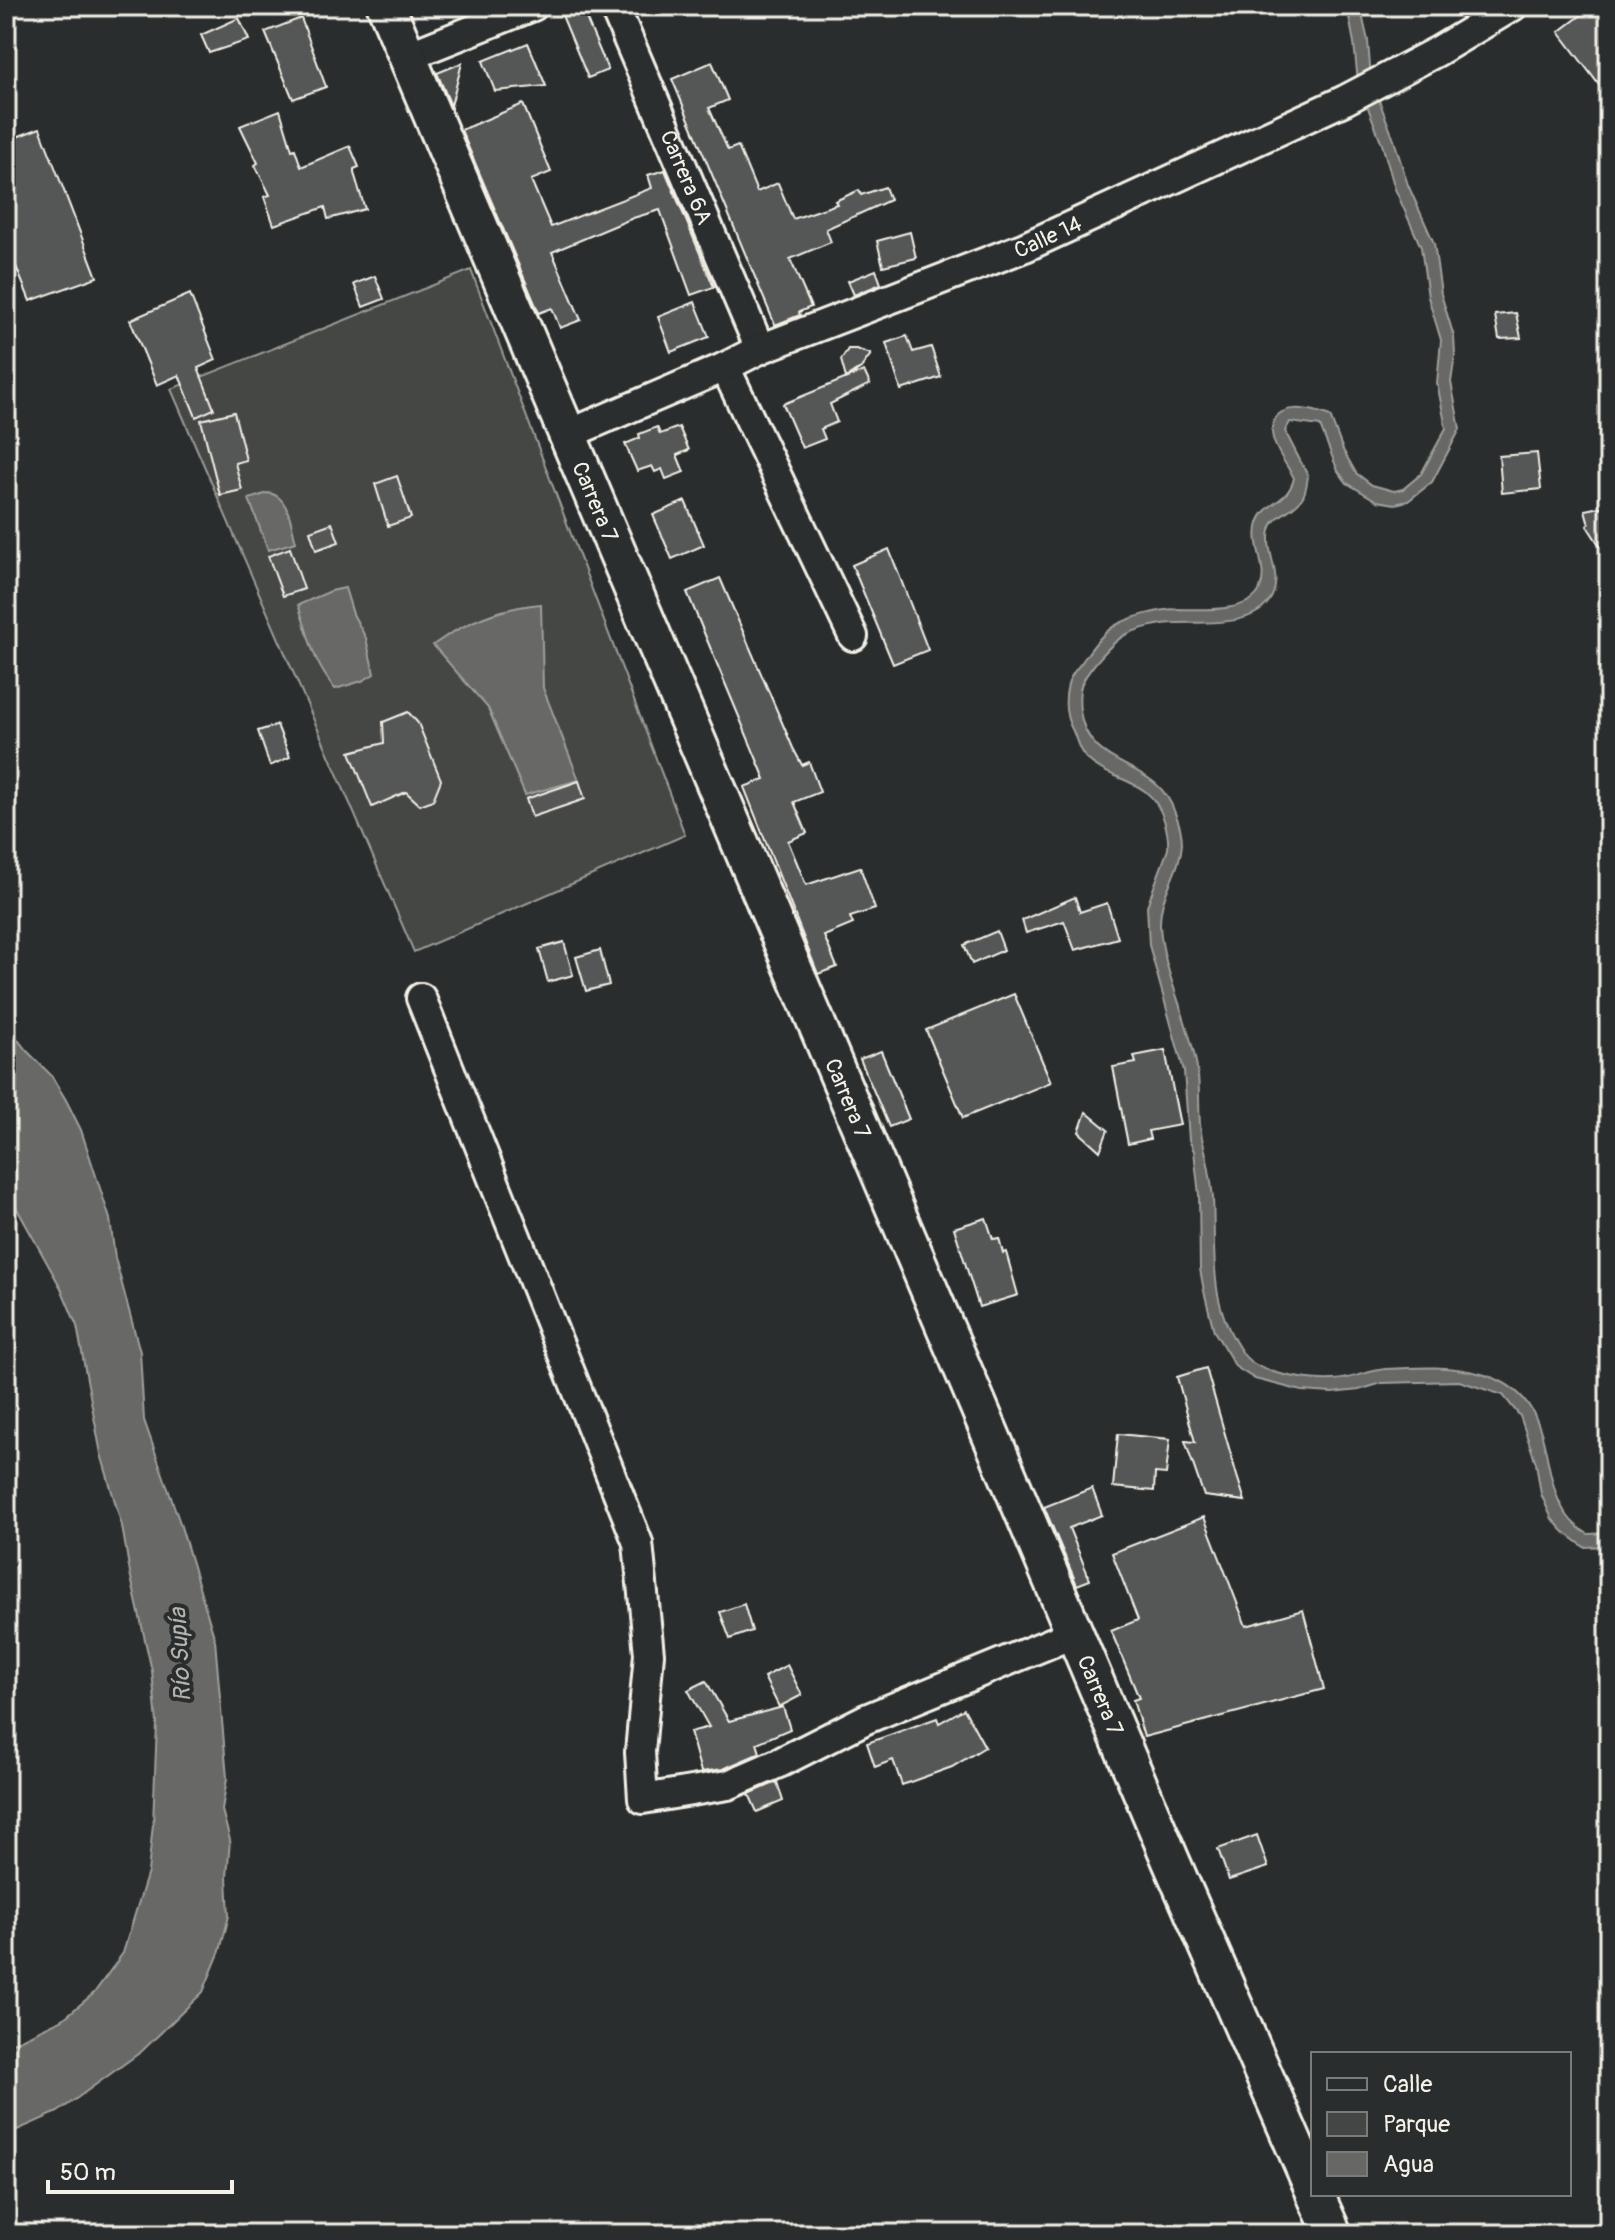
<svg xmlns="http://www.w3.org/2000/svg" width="1615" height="2240" viewBox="0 0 1615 2240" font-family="Pangolin,sans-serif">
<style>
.green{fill:#444645;stroke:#9c9c96;stroke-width:2}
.water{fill:#676866;stroke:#9f9f9a;stroke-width:2}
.building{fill:#555756;stroke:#f4f1e8;stroke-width:2}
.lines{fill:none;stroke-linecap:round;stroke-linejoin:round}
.minor-casing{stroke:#f4f1e8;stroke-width:34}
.major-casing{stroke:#f4f1e8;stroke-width:42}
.minor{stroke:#2a2d2e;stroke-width:28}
.major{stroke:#2a2d2e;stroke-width:36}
.labels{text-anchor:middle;stroke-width:8;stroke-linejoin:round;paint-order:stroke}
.street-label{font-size:22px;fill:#f4f1e8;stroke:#2a2d2e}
.water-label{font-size:24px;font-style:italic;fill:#b5b3ae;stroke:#2a2d2e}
</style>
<rect width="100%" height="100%" fill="#2a2d2e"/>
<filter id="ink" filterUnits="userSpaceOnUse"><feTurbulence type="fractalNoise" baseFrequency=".0125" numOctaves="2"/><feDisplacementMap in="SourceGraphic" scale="16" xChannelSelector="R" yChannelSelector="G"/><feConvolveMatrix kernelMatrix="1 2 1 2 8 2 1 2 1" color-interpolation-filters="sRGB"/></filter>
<g filter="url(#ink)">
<polygon class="green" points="471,270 685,835 414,952 171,389"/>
<g class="water">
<path d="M1347 6H1360L1368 41 1371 79 1394 140 1408 185 1434 243 1441 294 1454 337 1455 355 1451 382 1460 429 1432 482 1408 501 1395 504 1377 501 1347 483 1338 471 1320 426 1290 422 1285 431 1308 476C1307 483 1306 493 1302 498 1293 512 1274 514 1270 530 1265 551 1280 570 1274 591 1263 628 1207 622 1177 623 1161 623 1139 628 1125 635 1112 642 1090 668 1083 681 1078 690 1079 702 1080 711 1089 774 1156 756 1175 813 1179 822 1182 834 1182 844 1180 873 1159 895 1160 925 1162 970 1190 1022 1197 1068 1201 1090 1197 1116 1202 1138 1207 1157 1211 1178 1213 1198 1216 1257 1207 1303 1244 1355 1258 1374 1310 1381 1332 1380 1350 1380 1367 1371 1385 1369 1418 1367 1453 1365 1485 1375 1573 1402 1525 1499 1588 1534L1609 1533V1546L1584 1547 1563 1531 1552 1519 1541 1494 1536 1463 1520 1416 1503 1395 1459 1381 1382 1383 1359 1390 1332 1393 1302 1391 1255 1379 1236 1367 1214 1331 1204 1291 1200 1269 1199 1195 1194 1151 1189 1140 1184 1071 1149 945 1147 906 1168 849C1169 839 1167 830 1164 820 1150 776 1113 784 1086 758 1078 750 1077 740 1073 731 1065 717 1064 700 1068 684 1071 673 1079 667 1084 659 1093 646 1104 631 1118 624 1133 616 1159 610 1176 609 1198 609 1250 614 1260 589 1269 568 1251 545 1258 523 1265 501 1288 504 1294 478 1287 465 1272 446 1272 431 1273 399 1312 409 1330 416L1343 450 1356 473 1372 485 1394 491 1403 489 1421 474 1446 428 1437 383 1441 340 1428 297 1421 247 1395 189 1382 144 1358 82 1354 43Z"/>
<path d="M268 493C289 495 291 525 296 542L268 550 249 499Z"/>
<path d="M345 588 353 614 366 638 374 674 362 681 335 689C310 657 311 640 298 605L331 591Z"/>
<path d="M541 604 543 688 579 780 525 795 488 708 433 645C467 621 499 608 541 604Z"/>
<polygon points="6,1024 26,1050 51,1075 66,1100 81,1130 110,1219 115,1258 140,1352 144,1420 180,1523 215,1640 227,1778 222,1810 230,1840 227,1877 229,1916 220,1951 203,1992 142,2051 58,2112 6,2135 6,2046 63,2019 94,1993 123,1953 148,1872 153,1824 157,1723 152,1671 130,1573 122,1526 101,1454 77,1326 61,1288 6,1189"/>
</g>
<g class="building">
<polygon points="577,6 581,6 608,70 588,78 561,13"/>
<polygon points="1588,6 1609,6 1609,98 1559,32 1588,10"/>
<polygon points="239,18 249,40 209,53 201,35"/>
<polygon points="301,18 326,87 293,99 265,32"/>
<polygon points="528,43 546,86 495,91 483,61"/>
<polygon points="712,62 728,100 709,108 728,150 738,146 757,192 778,183 793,219 837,204 835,201 859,190 861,195 885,187 890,200 826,229 831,242 790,259 811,307 799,312 800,315 775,325 672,79"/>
<polygon points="462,63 451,106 437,73"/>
<polygon points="523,104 551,172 531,180 551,227 652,188 648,175 665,170 714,287 691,295 660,210 633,218 552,252 581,320 560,328 552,308 539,313 461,130"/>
<polygon points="280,110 292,150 295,149 301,167 350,146 359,167 354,169 354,173 365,209 328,219 325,207 274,225 264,197 270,195 255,165 258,163 240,126"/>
<polygon points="40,128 97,277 30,301 6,242 6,141"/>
<polygon points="910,232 916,258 883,266 877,241"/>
<polygon points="876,270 881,284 854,295 848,281"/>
<polygon points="375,276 384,299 363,307 354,284"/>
<polygon points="190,294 216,360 198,368 214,409 196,417 179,375 157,385 130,320"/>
<polygon points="695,302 709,337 671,352 658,317"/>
<polygon points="1516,313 1521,338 1499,339 1495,315"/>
<polygon points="907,336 913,352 931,347 941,377 901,390 886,343"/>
<polygon points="848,349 856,349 871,354 861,368 846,378 841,360"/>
<polygon points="864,371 870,384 830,404 837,422 821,429 825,439 802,448 783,404"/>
<polygon points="234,412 246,460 235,463 242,490 220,495 201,420"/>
<polygon points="657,427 660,434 679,427 689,450 677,455 684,472 666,479 662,469 655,472 652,466 637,471 625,444 640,438 639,434"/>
<polygon points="1537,453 1541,489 1502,493 1499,456"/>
<polygon points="397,476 411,518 388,526 375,484"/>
<polygon points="685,501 704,545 672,559 653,515"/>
<polygon points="1609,505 1609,560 1587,526 1589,524 1585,510"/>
<polygon points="332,523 339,542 316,550 310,531"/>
<polygon points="290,548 304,589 283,596 268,556"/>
<polygon points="889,549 928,650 893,664 852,565"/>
<polygon points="720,578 793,748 802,765 809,762 820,792 794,802 807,833 788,841 806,885 860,867 875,909 850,917 853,924 824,936 837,967 818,974 744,787 765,779 687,592"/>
<polygon points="408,712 418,723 441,780 433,800 420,805 406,792 372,807 350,752 384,743 383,722"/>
<polygon points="277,725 290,757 270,766 258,731"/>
<polygon points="579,781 585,799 532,817 526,799"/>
<polygon points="1075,897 1080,912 1107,903 1118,938 1075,950 1064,921 1026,933 1022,920"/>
<polygon points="997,931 1004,950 972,964 964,945"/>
<polygon points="564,942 573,975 548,982 539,949"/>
<polygon points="600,950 609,985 586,991 576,957"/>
<polygon points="1014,994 1051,1082 963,1118 926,1030"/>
<polygon points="1165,1050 1180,1125 1148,1131 1150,1139 1128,1144 1113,1067 1136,1063 1134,1056"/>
<polygon points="881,1051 909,1119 889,1127 860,1059"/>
<polygon points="1086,1112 1108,1130 1100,1151 1079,1132"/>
<polygon points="986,1218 993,1239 999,1238 1003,1253 1006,1252 1018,1295 979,1307 954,1228"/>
<polygon points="1206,1368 1237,1476 1245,1501 1204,1496 1185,1441 1195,1442 1177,1377"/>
<polygon points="1118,1434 1170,1439 1166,1474 1155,1473 1154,1491 1113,1487"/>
<polygon points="1092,1488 1102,1515 1069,1528 1090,1580 1077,1585 1044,1507"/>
<polygon points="1204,1517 1246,1626 1303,1610 1324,1689 1144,1737 1133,1700 1139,1698 1111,1631 1138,1620 1112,1553"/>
<polygon points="744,1604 752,1631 730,1639 720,1612"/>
<polygon points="787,1665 802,1695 779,1707 764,1677"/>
<polygon points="706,1681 729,1721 783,1707 790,1729 757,1743 760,1753 723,1769 701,1772 690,1732 709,1727 688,1690"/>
<polygon points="964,1709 985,1747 952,1767 902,1785 893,1760 875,1767 867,1743 937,1718 939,1723"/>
<polygon points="777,1782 783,1801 757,1812 749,1794"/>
<polygon points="1257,1835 1268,1867 1229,1880 1218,1849"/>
</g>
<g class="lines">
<g class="minor-casing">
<g id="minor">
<path id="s1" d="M614 6 760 349"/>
<polyline points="408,56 533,6"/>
<polyline points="725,367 853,636"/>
<path id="s2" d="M569 434 725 367 760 349 1025 247 1345 100 1438 51 1513 6"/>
<polyline points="421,998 638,1543 649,1654 640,1752 643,1799 728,1785 779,1763 866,1719 1075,1633"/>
</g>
</g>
<g class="major-casing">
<g id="major">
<path id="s3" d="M386 6 1171 1861 1313 2188"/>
<polyline points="1315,2194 1333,2234"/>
</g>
</g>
<use href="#minor" class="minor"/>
<use href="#major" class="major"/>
</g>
</g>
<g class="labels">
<g class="street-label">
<text dy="8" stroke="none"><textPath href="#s1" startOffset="186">Carrera 6A</textPath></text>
<text dy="8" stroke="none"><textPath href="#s2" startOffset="518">Calle 14</textPath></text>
<text dy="8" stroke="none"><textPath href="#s3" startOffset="538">Carrera 7</textPath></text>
<text dy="8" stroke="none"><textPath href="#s3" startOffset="1186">Carrera 7</textPath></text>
<text dy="8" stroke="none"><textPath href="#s3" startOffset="1834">Carrera 7</textPath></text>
</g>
<g class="water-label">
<text transform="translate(180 1655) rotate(-93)" y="8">Río Supía</text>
</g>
</g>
<rect width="1615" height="2240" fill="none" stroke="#2a2d2e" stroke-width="32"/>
<rect x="16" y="16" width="1583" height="2208" fill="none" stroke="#f4f1e8" stroke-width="3" filter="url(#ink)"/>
<rect x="1311" y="2052" width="260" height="144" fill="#2a2d2e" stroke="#7b7b78" stroke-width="2"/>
<rect x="1327" y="2078" width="40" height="12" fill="#2a2d2e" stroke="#7b7b78" stroke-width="2"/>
<text x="1383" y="2092" font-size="24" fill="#f4f1e8">Calle</text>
<rect x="1327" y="2112" width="40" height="24" fill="#444645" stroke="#7b7b78" stroke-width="2"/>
<text x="1383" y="2132" font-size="24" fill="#f4f1e8">Parque</text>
<rect x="1327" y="2152" width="40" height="24" fill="#676866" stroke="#7b7b78" stroke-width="2"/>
<text x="1383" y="2172" font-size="24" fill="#f4f1e8">Agua</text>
<path d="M48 2180v12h184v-12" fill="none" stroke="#f4f1e8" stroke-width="4"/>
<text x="60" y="2180" font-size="24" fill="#f4f1e8" stroke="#2a2d2e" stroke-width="6" paint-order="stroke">50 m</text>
</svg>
